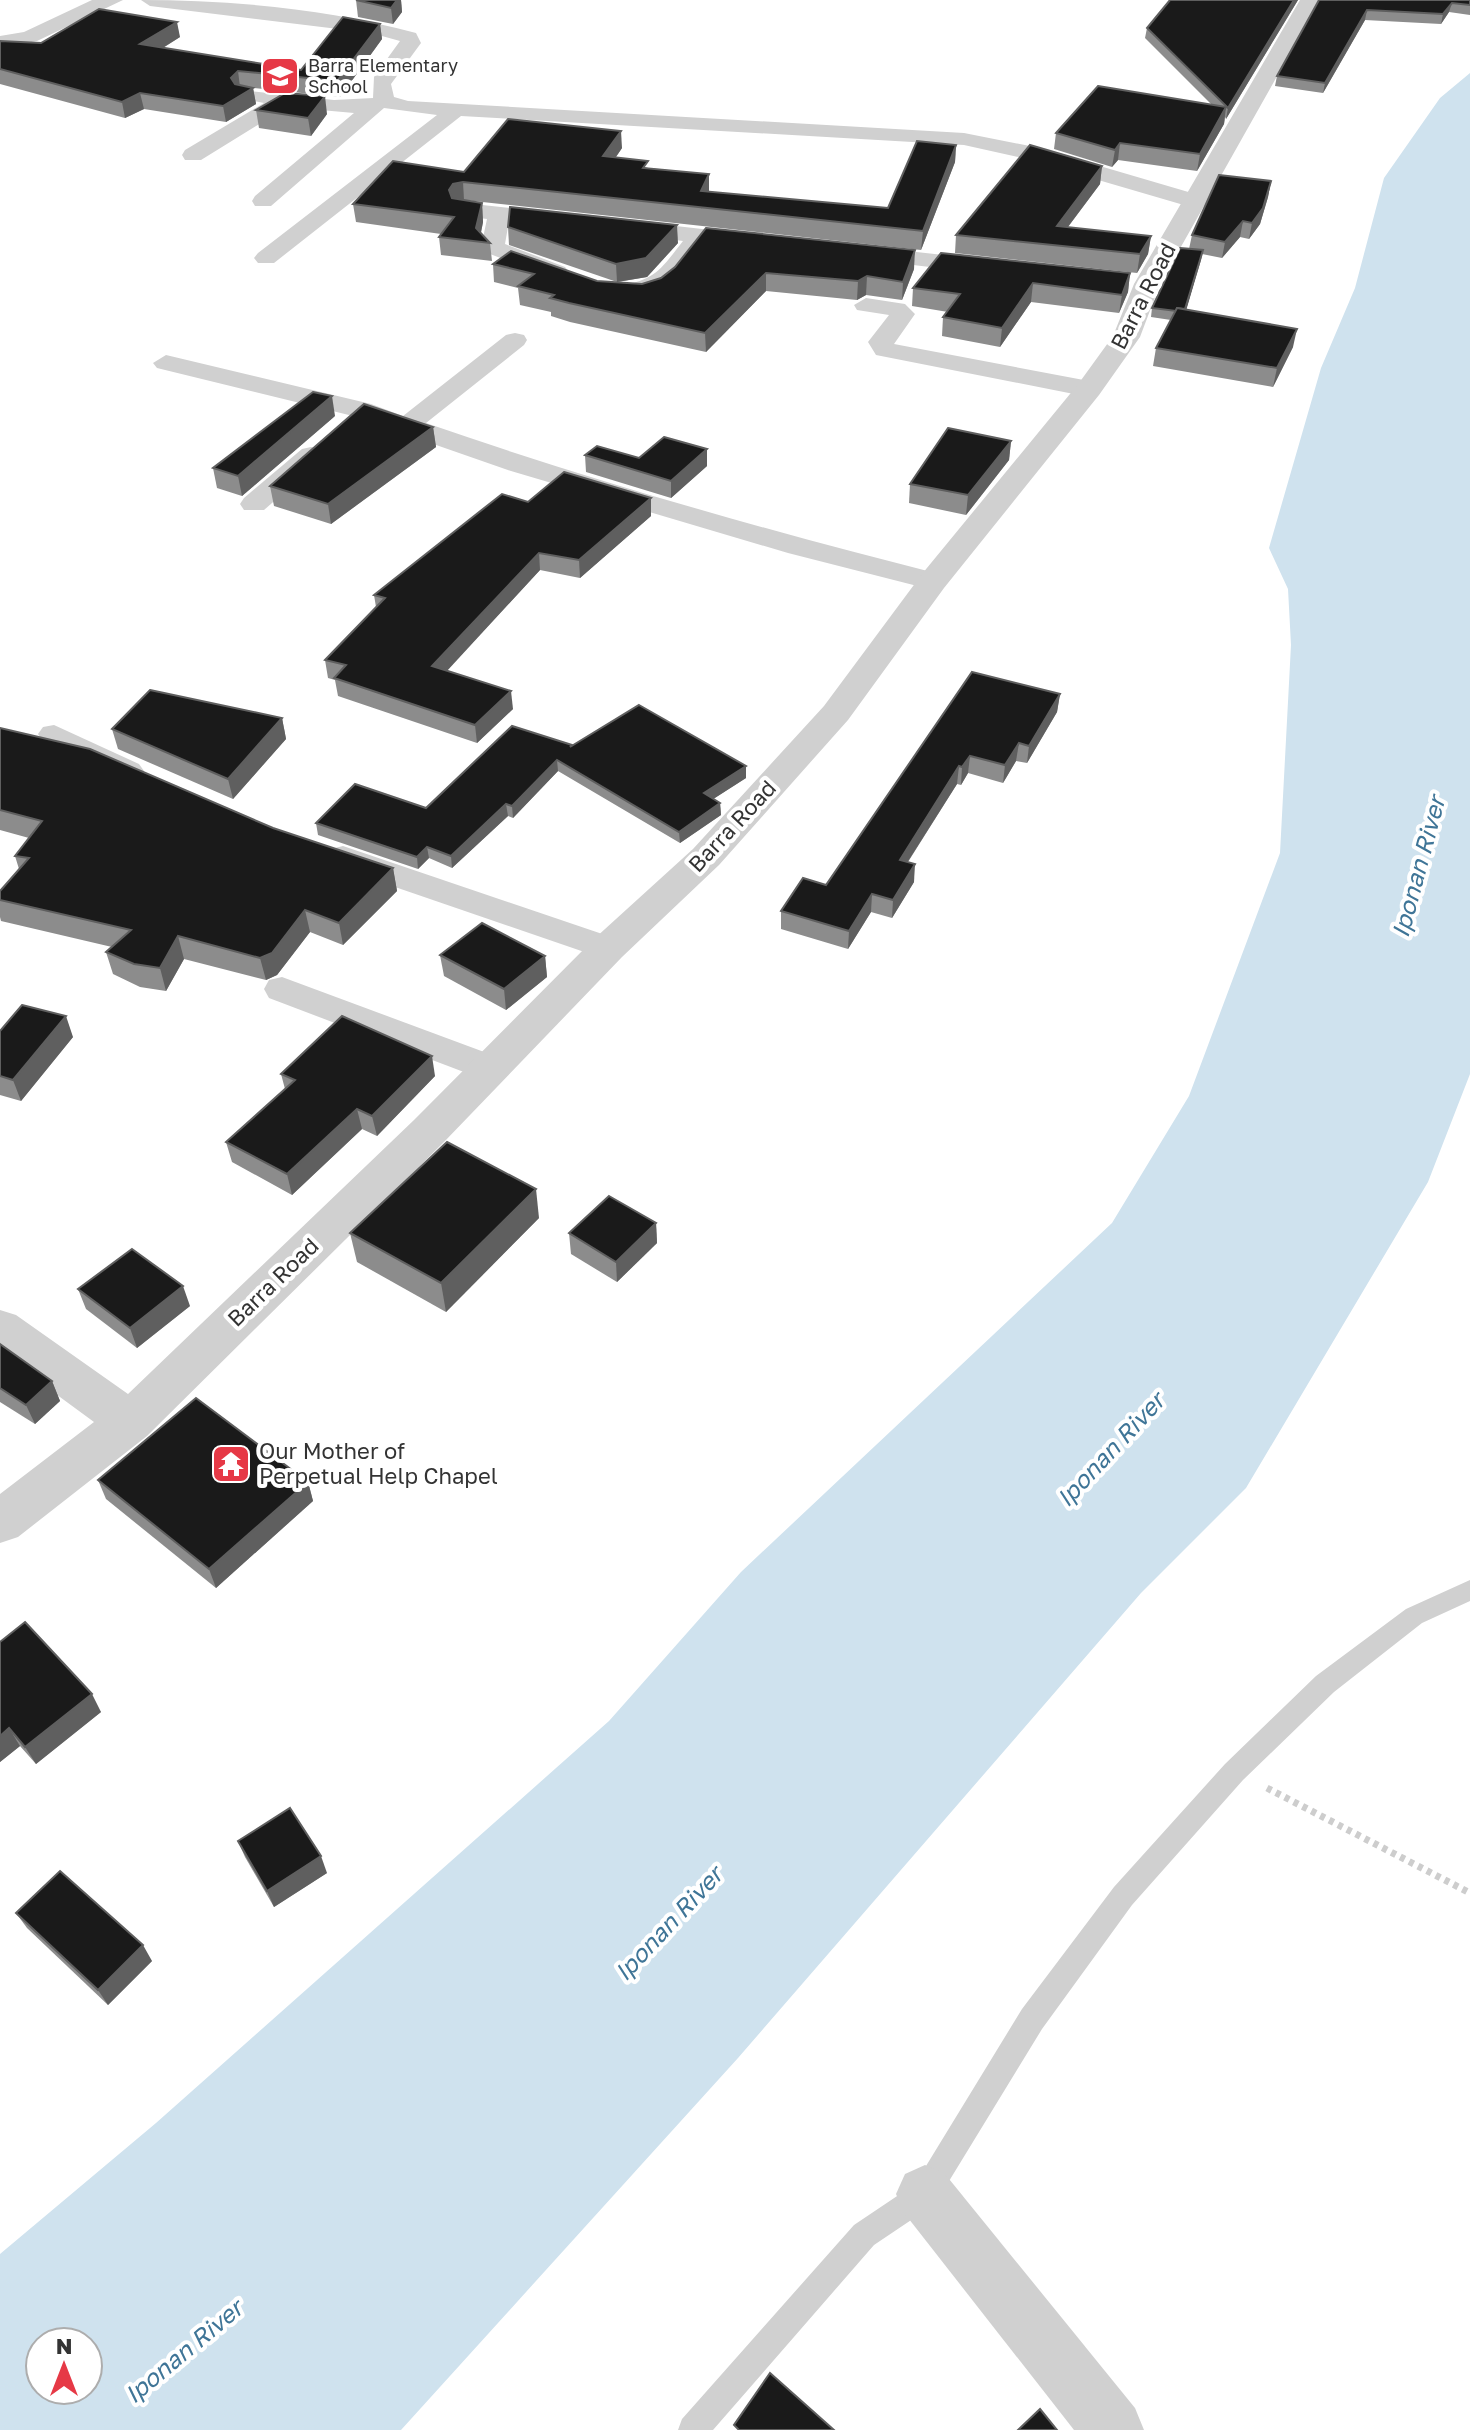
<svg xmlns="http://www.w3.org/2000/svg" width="1470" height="2430" viewBox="0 0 1470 2430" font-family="'Golos Text',sans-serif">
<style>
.water{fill:#cfe2ee;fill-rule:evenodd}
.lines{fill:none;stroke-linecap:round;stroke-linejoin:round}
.path{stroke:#cdcdcd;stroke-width:7;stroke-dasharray:5 5;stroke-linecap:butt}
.service{fill:#d0d0d0;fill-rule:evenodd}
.minor{fill:#d0d0d0;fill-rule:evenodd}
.tertiary{fill:#d0d0d0;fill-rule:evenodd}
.wall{fill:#8c8c8c}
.shaded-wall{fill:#5f5f5f}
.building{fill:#1a1a1a;stroke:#5f5f5f;stroke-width:2}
.labels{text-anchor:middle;stroke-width:8;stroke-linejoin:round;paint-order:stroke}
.far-poi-label{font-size:18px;fill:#333;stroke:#fff;text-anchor:start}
.street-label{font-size:22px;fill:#333;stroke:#fff}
.poi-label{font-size:22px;fill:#333;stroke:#fff;text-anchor:start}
.water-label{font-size:24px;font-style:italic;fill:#3f7597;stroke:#fff}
</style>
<rect width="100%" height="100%" fill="#fff"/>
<path class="water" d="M1470 73V1074L1428 1182 1246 1488 1141 1593 738 2058 401 2430H0V2254L156 2123 609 1721 741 1572 1112 1223 1189 1096 1280 853 1291 645 1288 589 1269 548 1321 368 1355 288 1384 178 1440 98ZM40 2342H88V2390H40Z"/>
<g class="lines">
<polyline class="path" points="1267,1788 1470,1893"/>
<polygon class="service" points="1470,1580 1470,1601 1422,1623 1334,1692 1243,1780 1132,1905 1042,2029 935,2204 874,2245 713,2430 678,2430 682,2419 854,2225 915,2184 1022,2009 1114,1887 1225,1764 1316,1676 1406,1609"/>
<g class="minor">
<polygon points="92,0 123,0 37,41 0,48 0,36 24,32"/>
<path d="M141 0C231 0 328 9 416 33L421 43 391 84 394 97 408 101 964 133 1035 147 1202 196 1205 201 1194 208 1023 158 964 145 461 116 274 263H258L254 258 258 253 437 115 384 108 271 206H255L252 201 255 196 354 113 287 107 201 160H185L182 155 185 150 264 103 240 98 237 94 240 90 334 100 373 98 374 77 400 41 371 33 150 6Z"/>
<polygon points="464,203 572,215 575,220 564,227 509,221 505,244 565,267 569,272 565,277 549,277 485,252 481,247 487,219 456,215 453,210 456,205"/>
<path d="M623 220 755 235 766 242 755 249 705 243C685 269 667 296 633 300 623 301 616 301 610 293L614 288C655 278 656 276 683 241L615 232 612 227Z"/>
<polygon points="862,246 989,260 1001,267 989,274 854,258 850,253"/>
<polygon points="866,298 905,304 915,314 894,344 1089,381 1102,389 1089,397 876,355 868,342 889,315 857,310 854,305"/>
<path d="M515 333 524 335 527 340 524 345 426 423C596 482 769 531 943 575L947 581 943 587 933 590 788 553 511 471 353 416 157 368 153 363 166 355 371 404 403 416 506 335Z"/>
<polygon points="311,447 320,449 324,455 320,461 264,510 244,510 240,504 244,498 302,449"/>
<polygon points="54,725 139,764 144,771 139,778 128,781 117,778 43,741 38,734 43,727"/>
<polygon points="343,846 620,940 626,948 620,956 608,960 596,956 331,865 326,857 331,849"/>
<polygon points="282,977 503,1059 509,1068 503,1077 490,1081 477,1077 269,998 264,989 269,980"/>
<polygon points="925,2165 945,2174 1135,2408 1144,2430 1074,2430 905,2214 896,2194 905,2174"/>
</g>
<polygon class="tertiary" points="1300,0 1320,0 1160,284 1140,337 1099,395 944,588 848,720 719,865 622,957 444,1142 147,1436 18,1537 0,1543 0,1494 94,1422 0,1353 0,1310 16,1315 128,1394 414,1120 594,939 693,849 824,706 922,574 1079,383 1113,336 1134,284"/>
</g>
<g class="wall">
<polygon points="356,0 401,0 402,12 393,24 358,17"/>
<polygon points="1170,0 1298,0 1226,119 1225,117 1224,124 1197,171 1118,160 1112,167 1054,149 1056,133 1212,105 1145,38 1147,28"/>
<polygon points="1319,0 1470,0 1470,15 1449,12 1441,24 1365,20 1323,93 1275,86 1277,76"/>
<polygon points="380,24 382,39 340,97 253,88 256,104 226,122 144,109 125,118 0,84 0,41 41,43 180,37 163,48 301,70"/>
<polygon points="256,110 327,114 311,136 259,128"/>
<polygon points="956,145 955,162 921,250 464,200 482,203 483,222 481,233 490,243 492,261 441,255 439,237 441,234 356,222 353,204 464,172 622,148 616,157 648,168 709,174 709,192 888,208"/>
<polygon points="1102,166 1100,184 1068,227 1151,236 1148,254 1137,273 955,253 956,235"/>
<polygon points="1271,181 1268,197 1260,224 1249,239 1240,237 1222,258 1202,254 1186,310 1293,347 1273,387 1153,366 1156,348 1171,320 1151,317 1152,308 1189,249 1192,235"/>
<polygon points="508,227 678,243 647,277 617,282 509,245"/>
<polygon points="493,264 597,281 642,284 661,278 675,267 914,269 902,300 866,295 857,300 766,291 706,352 570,322 551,316 551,312 520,305 518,288 494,282"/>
<polygon points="1130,273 1128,292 1119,313 1031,302 1000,347 942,336 943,317 948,312 912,306 913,288"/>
<polygon points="335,416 242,496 217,488 213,468"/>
<polygon points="433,427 436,447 331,524 274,506 270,486"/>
<polygon points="1011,441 1009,460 966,515 909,503 910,484"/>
<polygon points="707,449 707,466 671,498 586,472 585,455 639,458"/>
<polygon points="651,498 651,516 580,578 540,570 447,670 513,709 477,743 338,696 335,680 328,678 325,660 376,607 374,595 528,502"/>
<polygon points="972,672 1060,694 1057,712 1027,763 1016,761 1003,783 968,773 961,785 957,784 908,862 914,882 892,918 871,912 848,949 781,929 781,911 826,885"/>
<polygon points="282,718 286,739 233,799 118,749 112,729"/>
<polygon points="0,728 273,828 393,868 397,891 343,945 310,932 277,975 266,980 184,959 166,991 140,987 113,974 106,952 112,947 1,921 0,917 0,891 19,869 15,856 29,838 0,830"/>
<polygon points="572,745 746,778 713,799 720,803 721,815 680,843 558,771 513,818 508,816 452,868 429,858 418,869 318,835 316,823 426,808"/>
<polygon points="440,955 545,956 547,977 506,1010 444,976"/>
<polygon points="0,1031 73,1037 21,1101 0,1095"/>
<polygon points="281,1074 435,1076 377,1136 362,1129 292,1195 232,1162 226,1142 285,1089"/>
<polygon points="539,1218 446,1312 357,1262 350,1233"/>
<polygon points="656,1223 657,1243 617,1282 571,1254 569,1233"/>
<polygon points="78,1289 190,1306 137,1348 86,1309"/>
<polygon points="0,1344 52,1381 60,1401 35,1424 0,1402"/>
<polygon points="98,1480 308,1482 313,1501 216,1588 106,1499"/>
<polygon points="0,1642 101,1712 36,1764 20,1746 0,1762"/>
<polygon points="238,1841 327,1873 274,1907 245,1857"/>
<polygon points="16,1913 152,1961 108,2005 27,1928"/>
</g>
<g class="shaded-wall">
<polygon points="397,0 401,0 402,12 393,24 391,8"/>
<polygon points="1294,0 1298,0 1226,119 1228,108"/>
<polygon points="1452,3 1449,12 1441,24 1443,14"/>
<polygon points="1367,10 1365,20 1323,93 1325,83"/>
<polygon points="177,22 180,37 143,60 140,44"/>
<polygon points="380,24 382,39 340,97 337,81"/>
<polygon points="238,71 240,87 234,94 231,78"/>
<polygon points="253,88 256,104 226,122 223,106"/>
<polygon points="140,93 144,109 125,118 122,102"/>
<polygon points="325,96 327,114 311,136 308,118"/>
<polygon points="1226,107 1224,124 1197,171 1200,154"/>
<polygon points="621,131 622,148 604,174 603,156"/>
<polygon points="1120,143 1118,160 1112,167 1115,150"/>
<polygon points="956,145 955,162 921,250 923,231"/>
<polygon points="1102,166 1100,184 1055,244 1057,226"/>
<polygon points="709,174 709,192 701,209 701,191"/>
<polygon points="1271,181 1268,197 1260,224 1249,239 1252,223"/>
<polygon points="463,182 464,200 450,208 449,190 453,184"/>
<polygon points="482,203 483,222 479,241 476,228"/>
<polygon points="1243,221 1240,237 1222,258 1225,242"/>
<polygon points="677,225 678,243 647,277 617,282 616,264"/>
<polygon points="1151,236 1148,254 1137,273 1140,254"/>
<polygon points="915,250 914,269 902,300 903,282"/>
<polygon points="1203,250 1201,260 1183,321 1184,312"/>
<polygon points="766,273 766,291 706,352 705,333"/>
<polygon points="1130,273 1128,292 1119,313 1122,295"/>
<polygon points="867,276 866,295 857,300 858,281"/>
<polygon points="1033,283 1031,302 1000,347 1002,328"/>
<polygon points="1297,329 1293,347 1273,387 1277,368"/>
<polygon points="332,396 335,416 242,496 238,476"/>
<polygon points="433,427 436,447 331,524 328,504"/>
<polygon points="1011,441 1009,460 966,515 968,495"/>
<polygon points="707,449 707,466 671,498 671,481"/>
<polygon points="651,498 651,516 580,578 579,560"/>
<polygon points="539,553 540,570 435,684 432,666"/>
<polygon points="511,691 513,709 477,743 475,725"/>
<polygon points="1060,694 1057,712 1027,763 1029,746"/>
<polygon points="282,718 286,739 233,799 228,779"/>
<polygon points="1019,743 1016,761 1003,783 1005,765"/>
<polygon points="970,756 968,773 961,785 962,767"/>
<polygon points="557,760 558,771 513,818 512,806"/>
<polygon points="746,766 746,778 704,805 704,793"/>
<polygon points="959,766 957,784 898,877 900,860"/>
<polygon points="720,803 721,815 680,843 679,832"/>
<polygon points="506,804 508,816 452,868 451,856"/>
<polygon points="427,847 429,858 418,869 417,857"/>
<polygon points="915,864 914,882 892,918 893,900"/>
<polygon points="393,868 397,891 343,945 339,923"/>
<polygon points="872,894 871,912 848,949 849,931"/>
<polygon points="305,910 310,932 277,975 266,980 260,958"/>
<polygon points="178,936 184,959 166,991 160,968"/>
<polygon points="545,956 547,977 506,1010 504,989"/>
<polygon points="66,1016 73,1037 21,1101 13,1080"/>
<polygon points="432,1056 435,1076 377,1136 372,1116"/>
<polygon points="357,1109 362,1129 292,1195 287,1174"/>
<polygon points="536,1189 539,1218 446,1312 441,1283"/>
<polygon points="656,1223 657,1243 617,1282 616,1262"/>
<polygon points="183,1286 190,1306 137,1348 130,1328"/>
<polygon points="52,1381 60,1401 35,1424 26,1405"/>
<polygon points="308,1482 313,1501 216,1588 209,1569"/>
<polygon points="92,1694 101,1712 36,1764 25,1747"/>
<polygon points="9,1728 20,1746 0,1762 0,1736"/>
<polygon points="321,1856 327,1873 274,1907 267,1891"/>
<polygon points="143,1945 152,1961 108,2005 98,1990"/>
</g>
<g class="building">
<polygon points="356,0 397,0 391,8"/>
<polygon points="1170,0 1294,0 1228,108 1147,28"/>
<polygon points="1319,0 1470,0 1470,5 1452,3 1443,14 1367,10 1325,83 1277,76"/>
<polygon points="99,9 177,22 140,44 301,70 343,17 380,24 337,81 238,71 231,78 235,84 253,88 223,106 140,93 122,102 0,69 0,41 41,43"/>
<polygon points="1098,86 1226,107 1200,154 1120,143 1115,150 1056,133"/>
<polygon points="285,93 325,96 308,118 256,110"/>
<polygon points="508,119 621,131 603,156 648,161 643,168 709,174 701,191 888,208 917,141 956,145 923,231 463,182 453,184 449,190 452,198 482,203 476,228 490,243 439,237 454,217 353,204 393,161 464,172"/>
<polygon points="1030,145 1102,166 1057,226 1151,236 1140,254 956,235"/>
<polygon points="1219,175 1271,181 1263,208 1252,223 1243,221 1225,242 1192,235"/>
<polygon points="510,207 677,225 646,258 616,264 508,227"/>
<polygon points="706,228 915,250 903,282 867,276 858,281 766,273 705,333 569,303 550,298 554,295 518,286 534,274 493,264 511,251 597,281 642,284 661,278 675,267"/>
<polygon points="1180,248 1203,250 1185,309 1177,308 1176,311 1152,308"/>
<polygon points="941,253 1130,273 1122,295 1033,283 1002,328 943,317 960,294 913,288"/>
<polygon points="1177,308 1297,329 1277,368 1156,348"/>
<polygon points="313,392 332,396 238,476 213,468"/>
<polygon points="364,404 433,427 328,504 270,486"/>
<polygon points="948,428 1011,441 968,495 910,484"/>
<polygon points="664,437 707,449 671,481 585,455 597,446 639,458"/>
<polygon points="564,472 651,498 579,560 539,553 432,666 511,691 475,725 334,678 346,665 325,660 385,598 374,595 502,494 528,502"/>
<polygon points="972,672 1060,694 1029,746 1019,743 1005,765 970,756 962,767 959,766 900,860 915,864 893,900 872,894 849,931 781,911 803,878 826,885"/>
<polygon points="150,690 282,718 228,779 112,729"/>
<polygon points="639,705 746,766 704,793 720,803 679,832 557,760 512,806 506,804 451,856 427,847 417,857 316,823 355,784 426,808 512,726 572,745 570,747"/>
<polygon points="0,728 90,749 273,828 393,868 339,923 305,910 272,953 260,958 178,936 160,968 134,964 106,952 131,930 0,900 0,891 29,858 15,856 42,821 0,810"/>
<polygon points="482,923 545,956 504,989 440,955"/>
<polygon points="22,1005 66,1016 13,1080 0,1076 0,1031"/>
<polygon points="342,1016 432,1056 372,1116 357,1109 287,1174 226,1142 295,1080 281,1074"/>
<polygon points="447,1142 536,1189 441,1283 350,1233"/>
<polygon points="609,1196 656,1223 616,1262 569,1233"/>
<polygon points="132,1249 183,1286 130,1328 78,1289"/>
<polygon points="0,1344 52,1381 26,1405 0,1388"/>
<polygon points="196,1398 308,1482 209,1569 98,1480"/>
<polygon points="25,1622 92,1694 25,1747 9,1728 0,1736 0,1642"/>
<polygon points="290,1808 321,1856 267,1891 238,1841"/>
<polygon points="60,1871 143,1945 98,1990 16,1913"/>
<polygon points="770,2373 834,2430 739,2430 734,2425"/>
<polygon points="1040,2409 1057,2430 1018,2430"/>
</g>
<defs>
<g id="school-square" transform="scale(2)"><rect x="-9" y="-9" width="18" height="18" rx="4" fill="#e63946" stroke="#fff"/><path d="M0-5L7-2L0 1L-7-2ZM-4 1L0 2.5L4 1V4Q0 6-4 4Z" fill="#fff"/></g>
<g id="temple-square" transform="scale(2)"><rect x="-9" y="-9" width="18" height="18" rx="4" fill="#e63946" stroke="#fff"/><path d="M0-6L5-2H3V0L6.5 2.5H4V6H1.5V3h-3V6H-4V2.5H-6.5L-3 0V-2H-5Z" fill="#fff"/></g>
</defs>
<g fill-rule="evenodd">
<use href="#school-square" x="280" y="76"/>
<use href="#temple-square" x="231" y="1464"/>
</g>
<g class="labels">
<g class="far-poi-label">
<text x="308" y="72">Barra Elementary<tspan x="308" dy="21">School</tspan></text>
</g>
<g class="street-label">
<text transform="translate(1143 296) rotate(-63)" y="8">Barra Road</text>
<text transform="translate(732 826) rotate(-47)" y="8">Barra Road</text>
<text transform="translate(273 1282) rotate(-44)" y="8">Barra Road</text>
</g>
<g class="poi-label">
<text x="259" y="1459">Our Mother of<tspan x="259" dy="25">Perpetual Help Chapel</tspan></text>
</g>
<g class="water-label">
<text transform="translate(1419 867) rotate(-75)" y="8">Iponan River</text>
<text transform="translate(1111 1450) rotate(-47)" y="8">Iponan River</text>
<text transform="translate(669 1924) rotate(-47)" y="8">Iponan River</text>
<text transform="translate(184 2352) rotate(-40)" y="8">Iponan River</text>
</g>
</g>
<g transform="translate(64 2366)"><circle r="38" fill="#ffffff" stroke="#adadad" stroke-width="2"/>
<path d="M0-6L14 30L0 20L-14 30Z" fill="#e63946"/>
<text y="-12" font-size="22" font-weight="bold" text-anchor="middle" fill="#333333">N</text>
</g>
</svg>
